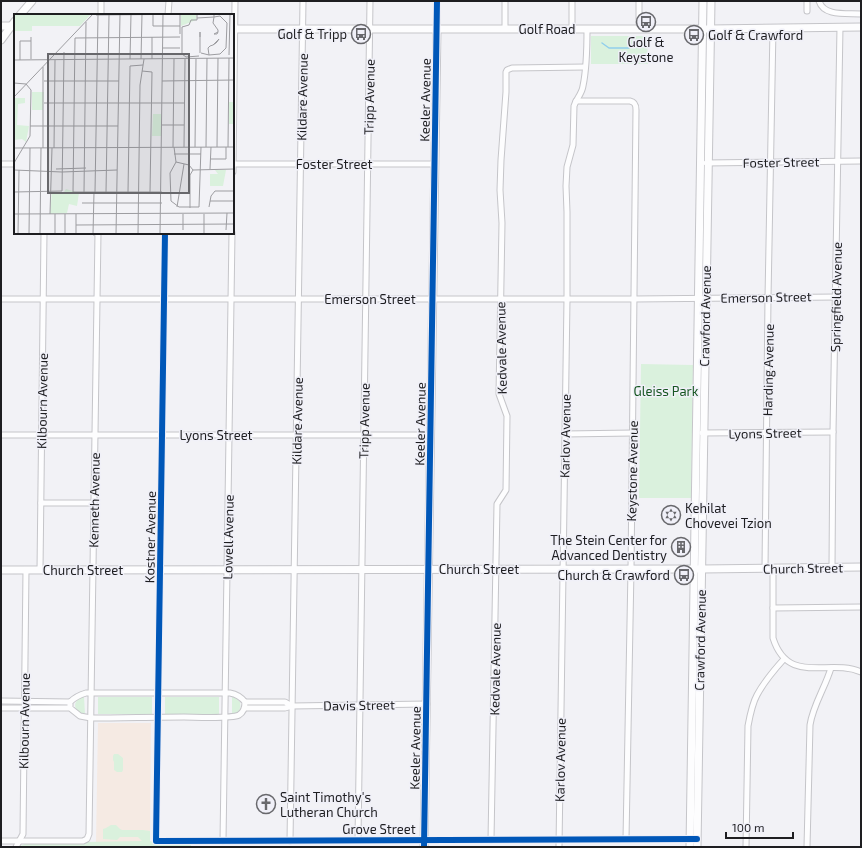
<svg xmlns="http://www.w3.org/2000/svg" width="862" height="848" viewBox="0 0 862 848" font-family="'Exo 2',sans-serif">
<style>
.education{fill:#f5eae3}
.green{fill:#daf1dd}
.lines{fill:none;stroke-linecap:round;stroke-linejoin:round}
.stream{stroke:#91ceec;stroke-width:1.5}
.street-casing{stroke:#c5c5c9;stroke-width:7}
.secondary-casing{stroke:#c5c5c9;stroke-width:9}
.street{stroke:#fdfdfe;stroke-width:5}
.secondary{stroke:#fdfdfe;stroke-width:7}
.cycleway-casing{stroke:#f0f0f8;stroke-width:8}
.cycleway{stroke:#0057b8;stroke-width:6}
.labels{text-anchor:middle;stroke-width:3;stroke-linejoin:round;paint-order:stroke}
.street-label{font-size:13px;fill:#1e1e21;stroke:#f0f0f8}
.poi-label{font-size:13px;fill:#1e1e21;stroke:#f0f0f8;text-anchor:end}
.park-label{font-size:13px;fill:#165621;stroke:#f0f0f8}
.inset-road{fill:none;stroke:#9d9da1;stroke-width:1}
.view{fill:#68686c;fill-opacity:0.15;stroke:#68686c;stroke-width:2}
.inset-edge{fill:none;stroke:#1e1e21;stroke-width:2}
</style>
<rect width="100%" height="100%" fill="#f2f2f6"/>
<polygon class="education" points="98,723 151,723 150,842 96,842"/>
<g class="green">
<polygon points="591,36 647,36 648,64 591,64"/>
<polygon points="641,364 693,365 691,498 639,498"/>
<path d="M84 697 85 714C72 712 72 699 84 697Z"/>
<rect x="98" y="697" width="54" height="17"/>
<rect x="165" y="697" width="54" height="17"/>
<path d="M232 697 236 698 240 702C241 709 240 713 232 714Z"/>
<polygon points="114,754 118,754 123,758 123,770 122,772 117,772 114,770 114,762 113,760 113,756"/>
<polygon points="111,825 116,825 120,829 122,830 143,830 150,831 150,841 159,844 191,844 191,847 18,847 27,843 142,841 138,837 120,837 117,840 103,839 103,829 106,828"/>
</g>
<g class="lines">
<polyline class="stream" points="602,43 609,48 629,48"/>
<g class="street-casing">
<g id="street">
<path d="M819 1C824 17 847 13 861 14"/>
<polyline points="807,11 807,1"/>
<polyline points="101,15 101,1"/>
<polyline points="168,15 169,1"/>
<polyline points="437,29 437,1"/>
<polyline points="505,29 505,1"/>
<polyline points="572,29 572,1"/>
<polyline points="639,29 639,1"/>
<path d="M576 101H630C635 102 636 105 636 110L631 569 626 839"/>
<polyline points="706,163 861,161"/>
<polyline points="1,164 15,164"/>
<polyline points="233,164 435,164"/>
<polyline points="233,172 235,1"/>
<polyline points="165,233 156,841 692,839"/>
<polyline points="1,299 634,299 836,297"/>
<polyline points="702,433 833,432"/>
<polyline points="565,434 633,433"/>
<polyline points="1,435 431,435"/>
<polyline points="41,503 94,503"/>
<polyline points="832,567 833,432 840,27"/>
<polyline points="765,568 768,298 773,28"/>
<path d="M773 568V638C788 686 829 658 861 672"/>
<polyline points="40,570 44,233"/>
<polyline points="773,608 861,607"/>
<polyline points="1,701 70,702"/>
<polyline points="245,702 285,702 292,706"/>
<path d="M1 708H70L80 716 91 718C122 718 153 717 184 717 195 717 231 719 239 715 244 712 245 707 245 702 241 697 236 694 230 693H86C79 695 75 697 70 702V708"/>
<polyline points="245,708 285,708 292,706 427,704"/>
<polyline points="358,840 370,1"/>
<polyline points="491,840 497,504 506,490 507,416 499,394 502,223 500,190 501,160 506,92 506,72 507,70 512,68 585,67"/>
<polyline points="1,841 83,841 87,839 89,834 98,233 96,233"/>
<polyline points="223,841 232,233"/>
<polyline points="290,841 303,1"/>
<polyline points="16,847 23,834 26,570"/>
<path d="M559 847 567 299V212L566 186 567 167 573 145 574 106C576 99 582 94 583 86 587 67 587 48 587 29"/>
<path d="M746 847 748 726C750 715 752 704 757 695 764 682 774 670 784 659"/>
<path d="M807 847 810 725C813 705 825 688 831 668"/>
</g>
</g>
<g class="secondary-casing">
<g id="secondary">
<polyline points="20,15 32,1"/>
<polyline points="1,26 15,26"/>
<polyline points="233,29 710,29 861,27"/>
<polyline points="1,40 15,21"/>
<polyline points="1,570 702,569 861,567"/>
<polyline points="424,847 437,29"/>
<polyline points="690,847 703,1"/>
<polyline points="697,847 711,1"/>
</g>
</g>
<use href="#street" class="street"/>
<use href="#secondary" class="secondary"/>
<g class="cycleway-casing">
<g id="cycleway">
<polyline points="165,233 156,841 697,839"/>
<polyline points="424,847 437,1"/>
</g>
</g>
<use href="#cycleway" class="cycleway"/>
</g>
<defs>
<g id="bus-ring" transform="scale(1)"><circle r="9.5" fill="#f0f0f8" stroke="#68686c" stroke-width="1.5"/><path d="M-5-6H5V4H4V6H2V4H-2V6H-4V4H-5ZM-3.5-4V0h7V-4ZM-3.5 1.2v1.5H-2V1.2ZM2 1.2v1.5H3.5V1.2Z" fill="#68686c"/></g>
<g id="synagogue-ring" transform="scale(1)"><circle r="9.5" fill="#f0f0f8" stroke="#68686c" stroke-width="1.5"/><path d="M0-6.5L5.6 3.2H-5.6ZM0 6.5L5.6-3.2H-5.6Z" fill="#68686c"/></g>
<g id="building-ring" transform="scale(1)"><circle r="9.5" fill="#f0f0f8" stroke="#68686c" stroke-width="1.5"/><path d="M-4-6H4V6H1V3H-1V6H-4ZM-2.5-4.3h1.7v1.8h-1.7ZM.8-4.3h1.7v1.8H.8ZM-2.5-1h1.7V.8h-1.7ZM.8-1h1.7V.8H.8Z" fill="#68686c"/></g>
<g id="church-ring" transform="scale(1)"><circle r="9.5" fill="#f0f0f8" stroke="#68686c" stroke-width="1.5"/><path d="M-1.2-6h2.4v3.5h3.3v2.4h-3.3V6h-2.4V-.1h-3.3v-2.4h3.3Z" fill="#68686c"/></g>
</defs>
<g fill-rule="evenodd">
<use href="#bus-ring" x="646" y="22"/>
<use href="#bus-ring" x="361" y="34"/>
<use href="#bus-ring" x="694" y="35"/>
<use href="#synagogue-ring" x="671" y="515"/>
<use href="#building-ring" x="681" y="547"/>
<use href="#bus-ring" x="684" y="575"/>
<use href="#church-ring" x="266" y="804"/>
</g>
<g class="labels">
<g class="street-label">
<text x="547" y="34">Golf Road</text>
<text transform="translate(302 97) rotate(-89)" y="5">Kildare Avenue</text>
<text transform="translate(369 97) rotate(-89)" y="5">Tripp Avenue</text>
<text transform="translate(425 100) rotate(-89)" y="5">Keeler Avenue</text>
<text transform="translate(781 162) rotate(-1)" y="5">Foster Street</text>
<text x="334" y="169">Foster Street</text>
<text transform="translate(766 297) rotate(-1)" y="5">Emerson Street</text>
<text transform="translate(836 297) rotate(-89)" y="5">Springfield Avenue</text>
<text x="370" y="304">Emerson Street</text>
<text transform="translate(705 316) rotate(-89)" y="5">Crawford Avenue</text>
<text transform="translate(501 348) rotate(-91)" y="5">Kedvale Avenue</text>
<text transform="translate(768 370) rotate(-89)" y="5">Harding Avenue</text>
<text transform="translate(42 401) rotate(-89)" y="5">Kilbourn Avenue</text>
<text transform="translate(297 421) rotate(-89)" y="5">Kildare Avenue</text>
<text transform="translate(364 421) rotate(-89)" y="5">Tripp Avenue</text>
<text transform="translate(420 424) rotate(-89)" y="5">Keeler Avenue</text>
<text transform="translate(765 433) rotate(-1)" y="5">Lyons Street</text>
<text x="216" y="440">Lyons Street</text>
<text transform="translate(565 436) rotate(-89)" y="5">Karlov Avenue</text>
<text transform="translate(632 471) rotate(-89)" y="5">Keystone Avenue</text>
<text transform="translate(94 500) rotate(-89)" y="5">Kenneth Avenue</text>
<text transform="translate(150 537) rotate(-89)" y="5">Kostner Avenue</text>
<text transform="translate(228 537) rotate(-89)" y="5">Lowell Avenue</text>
<text transform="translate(803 568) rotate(-1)" y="5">Church Street</text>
<text x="479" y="574">Church Street</text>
<text x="83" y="575">Church Street</text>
<text transform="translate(700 640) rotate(-89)" y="5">Crawford Avenue</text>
<text transform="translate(495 669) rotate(-89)" y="5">Kedvale Avenue</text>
<text transform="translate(359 705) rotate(-1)" y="5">Davis Street</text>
<text transform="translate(24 721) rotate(-89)" y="5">Kilbourn Avenue</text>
<text transform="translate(415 748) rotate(-89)" y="5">Keeler Avenue</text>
<text transform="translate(560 760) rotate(-89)" y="5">Karlov Avenue</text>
<text x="379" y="834">Grove Street</text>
</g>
<g class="poi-label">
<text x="347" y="39">Golf &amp; Tripp</text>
<text x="708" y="40" text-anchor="start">Golf &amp; Crawford</text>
<text x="646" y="47" text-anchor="middle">Golf &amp;<tspan x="646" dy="15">Keystone</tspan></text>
<text x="685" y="513" text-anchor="start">Kehilat<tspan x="685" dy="15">Chovevei Tzion</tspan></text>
<text x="667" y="545">The Stein Center for<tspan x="667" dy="15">Advanced Dentistry</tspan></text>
<text x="670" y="580">Church &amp; Crawford</text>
<text x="280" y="802" text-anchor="start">Saint Timothy's<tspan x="280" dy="15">Lutheran Church</tspan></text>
</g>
<g class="park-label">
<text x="666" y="396">Gleiss Park</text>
</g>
</g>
<g transform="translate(14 14)">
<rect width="220" height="220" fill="#f2f2f6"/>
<path d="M0 0H77L66 12H18V17H0ZM167 1H182V6L167 12ZM18 78H30L29 96H18ZM1 84H11V89L4 90 3 111 15 112 12 128 8 125 0 126ZM215 88H220V110H215ZM139 100H147V122H138ZM201 156H212L209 172H196V160H204ZM52 175 65 179 63 192 55 190 53 199 36 200 38 178H50Z" fill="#daf1dd"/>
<path class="inset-road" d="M139 0V12H166M183 0V6H177L175 11 168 13V40L172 43 185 42M82 1 194 0M183 4 200 3V0M166 20V0M186 23V18V39M149 34H166M187 39 195 41 194 34 196 32 199 31 202 29 203 28 205 25 199 31M195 41 206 40 212 34 213 9 206 2 200 3 199 9 204 16V18L203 20H200L204 18M215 41 216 0M17 45V23M116 45 117 0M127 45 128 0M138 45V23M0 46 220 44M6 46V27H17M29 53V134M128 57 138 58 136 178M30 67H105M148 67 220 66M0 69 12 70M0 83 79 0M30 89H170M148 111H170M16 112H104M159 133 160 45M160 133 162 148 175 151 179 156M170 133 171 45M181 133 182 45M192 133 193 44M203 133 204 44M214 133 215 44M0 134 220 133M40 134 41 46M160 140H187M197 145H212V133M162 148 156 159 157 187 165 193H185L187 133M0 149 16 122 17 76 12 70M42 155 72 154M196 155 197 133M0 156 48 158 103 156M179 156 220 155M0 178 48 177 50 38M70 178 72 8M81 178 84 1M92 178 95 1M114 178 116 52 129 51M148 178H59L61 24 166 23M196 187H220M68 189H148M163 193 170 150M195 193 197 182 201 177H220M176 194V161L179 156M0 200 220 199M36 200 38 134M41 200V220M62 200V220M62 211 220 210M169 216V200M212 216 213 199M4 220 5 156M15 220 16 134M26 220 27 134M51 220V200M79 220 80 178M102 220 106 0M124 220 126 71 130 45M146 220 149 0M190 220V200"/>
<path class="view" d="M34 40H175V179H34Z"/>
<rect width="220" height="220" class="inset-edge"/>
</g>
<rect width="862" height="848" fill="none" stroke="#1e1e21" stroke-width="4"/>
<path d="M726 832v6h67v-6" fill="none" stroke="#1e1e21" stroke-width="2"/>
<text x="732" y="832" font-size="12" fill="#1e1e21" stroke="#f0f0f8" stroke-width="3" paint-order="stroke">100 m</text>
</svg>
